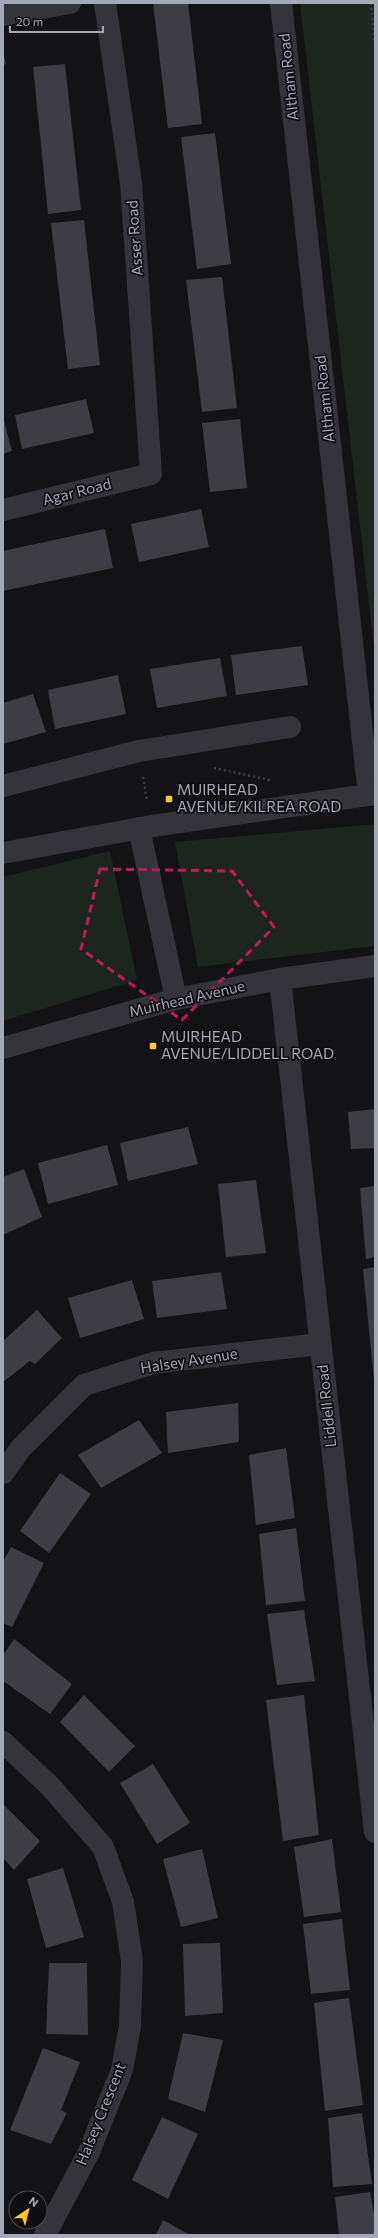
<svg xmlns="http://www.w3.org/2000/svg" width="378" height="2238" viewBox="0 0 378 2238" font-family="Commissioner,sans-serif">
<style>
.green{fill:#1d251f}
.building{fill:#3d3d43}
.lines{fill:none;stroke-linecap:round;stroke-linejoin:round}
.path{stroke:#3a3b41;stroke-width:2.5;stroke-dasharray:2 3;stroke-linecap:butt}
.minor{stroke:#34343a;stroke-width:22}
.marked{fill:none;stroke:#c2185b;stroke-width:3;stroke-dasharray:8 5;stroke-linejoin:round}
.poi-dot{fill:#ffca21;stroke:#0e0e10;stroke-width:1.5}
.labels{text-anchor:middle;stroke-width:3.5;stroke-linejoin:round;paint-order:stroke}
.street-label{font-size:15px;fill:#a4a8b7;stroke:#0e0e10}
.poi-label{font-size:15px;fill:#a4a8b7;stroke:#0e0e10;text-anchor:start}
</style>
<rect width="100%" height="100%" fill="#131315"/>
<g class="green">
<polygon points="300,3 375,3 375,657"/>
<polygon points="375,824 375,946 198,967 175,842"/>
<polygon points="110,851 137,980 3,1021 3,877"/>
</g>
<g class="building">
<polygon points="153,3 188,3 202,124 168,128"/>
<polygon points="3,53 6,64 3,65"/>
<polygon points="65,64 81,210 48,214 33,67"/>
<polygon points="215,133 231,264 197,269 181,137"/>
<polygon points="84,220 100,365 68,369 51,223"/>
<polygon points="222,277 237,408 202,412 186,280"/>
<polygon points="86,399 94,433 22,449 15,415"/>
<polygon points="3,417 12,451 3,454"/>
<polygon points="240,419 247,488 210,492 202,423"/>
<polygon points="201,509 209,547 139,562 131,524"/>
<polygon points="105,529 113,568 3,591 3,551"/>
<polygon points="302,646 308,685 236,695 231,655"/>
<polygon points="220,658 227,696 157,708 150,669"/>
<polygon points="118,675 126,714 55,729 48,690"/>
<polygon points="33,694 46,732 3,744 3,703"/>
<polygon points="375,1109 375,1148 351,1149 348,1112"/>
<polygon points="188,1127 198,1164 128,1181 120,1143"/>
<polygon points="107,1145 118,1185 48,1204 38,1163"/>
<polygon points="24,1169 42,1217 3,1235 3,1177"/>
<polygon points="256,1180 266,1253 226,1257 218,1184"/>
<polygon points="375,1186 375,1257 366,1259 360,1188"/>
<polygon points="375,1267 375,1380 374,1380 363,1269"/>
<polygon points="221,1272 227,1309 157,1318 152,1281"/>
<polygon points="132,1280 144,1319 80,1338 68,1298"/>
<polygon points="37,1310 62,1338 35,1364 30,1361 3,1382 3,1341"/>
<polygon points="238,1403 239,1442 168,1453 166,1412"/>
<polygon points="139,1420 162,1453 101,1488 78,1455"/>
<polygon points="286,1448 295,1518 256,1525 249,1455"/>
<polygon points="60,1473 91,1494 49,1553 20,1531"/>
<polygon points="296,1528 305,1601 266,1605 259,1534"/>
<polygon points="11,1547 44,1563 12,1627 3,1623 3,1562"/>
<polygon points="304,1610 315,1681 277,1685 267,1614"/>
<polygon points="14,1639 72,1684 50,1714 3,1681 3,1655"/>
<polygon points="84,1695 135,1746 109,1772 60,1722"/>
<polygon points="304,1695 319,1835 283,1841 266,1700"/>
<polygon points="153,1764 190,1823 157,1844 120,1783"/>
<polygon points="3,1804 40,1841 14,1870 3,1858"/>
<polygon points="332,1839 341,1912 304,1917 294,1847"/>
<polygon points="202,1849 218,1918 181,1927 163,1859"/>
<polygon points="63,1868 84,1937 46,1948 27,1879"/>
<polygon points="342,1919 350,1990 311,1994 303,1924"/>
<polygon points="220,1943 223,2013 185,2016 183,1944"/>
<polygon points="49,1963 87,1963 88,2035 46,2034"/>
<polygon points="349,1998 363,2105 325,2111 314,2003"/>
<polygon points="183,2033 223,2040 205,2112 168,2099"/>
<polygon points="43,2048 80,2062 61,2110 67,2113 51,2144 10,2130"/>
<polygon points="362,2113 372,2184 333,2187 328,2118"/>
<polygon points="162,2117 198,2134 168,2199 132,2180"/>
<polygon points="370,2192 375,2219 375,2235 339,2235 335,2197"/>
<polygon points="163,2220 190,2235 156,2235"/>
</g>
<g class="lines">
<g class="path">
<polyline points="371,3 375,46"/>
<polyline points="214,768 270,780"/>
<polyline points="143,777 147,800"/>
</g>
<g class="minor">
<polyline points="281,3 369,795"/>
<polyline points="3,15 70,3"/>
<polyline points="3,510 151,474 131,183 105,3"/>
<polyline points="3,786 139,751 290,727"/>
<polyline points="139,828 176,999"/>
<polyline points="3,853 152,826 375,794"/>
<polyline points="280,979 375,1832"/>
<polyline points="3,1048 176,999 280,979 375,966"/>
<polyline points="3,1473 21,1448 84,1385 153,1363 320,1344"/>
<polyline points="3,1742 50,1786 103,1847 123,1902 132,1961 130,2026 122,2070 89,2152 45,2235"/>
</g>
</g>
<path class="marked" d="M100 869 232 871 274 927 182 1020 81 949Z"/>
<g class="poi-dot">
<rect x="165" y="795" width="8" height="8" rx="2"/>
<rect x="149" y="1042" width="8" height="8" rx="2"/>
</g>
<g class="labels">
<g class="street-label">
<text transform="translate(289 77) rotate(-96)" y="5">Altham Road</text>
<text transform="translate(135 238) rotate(-94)" y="5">Asser Road</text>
<text transform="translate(325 399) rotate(-96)" y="5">Altham Road</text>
<text transform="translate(77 492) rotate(-14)" y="5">Agar Road</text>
<text transform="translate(187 999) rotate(-13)" y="5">Muirhead Avenue</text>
<text transform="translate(189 1361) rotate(-9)" y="5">Halsey Avenue</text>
<text transform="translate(327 1406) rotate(-96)" y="5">Liddell Road</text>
<text transform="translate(101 2114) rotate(-68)" y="5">Halsey Crescent</text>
</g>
<g class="poi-label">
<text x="177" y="795">MUIRHEAD<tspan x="177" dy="17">AVENUE/KILREA ROAD</tspan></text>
<text x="161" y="1042">MUIRHEAD<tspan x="161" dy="17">AVENUE/LIDDELL ROAD</tspan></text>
</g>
</g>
<rect width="378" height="2238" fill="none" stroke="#a4a8b7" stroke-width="8"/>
<g transform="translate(28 2210) rotate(35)"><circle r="19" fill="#0e0e10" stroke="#4a4c53"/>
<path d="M0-3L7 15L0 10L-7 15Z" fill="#ffca21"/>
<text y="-6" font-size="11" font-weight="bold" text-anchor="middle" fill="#a4a8b7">N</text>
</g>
<path d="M10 26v6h93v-6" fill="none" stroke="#a4a8b7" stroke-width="2"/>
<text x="16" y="26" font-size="12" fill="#a4a8b7" stroke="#0e0e10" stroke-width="3" paint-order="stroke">20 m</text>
</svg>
